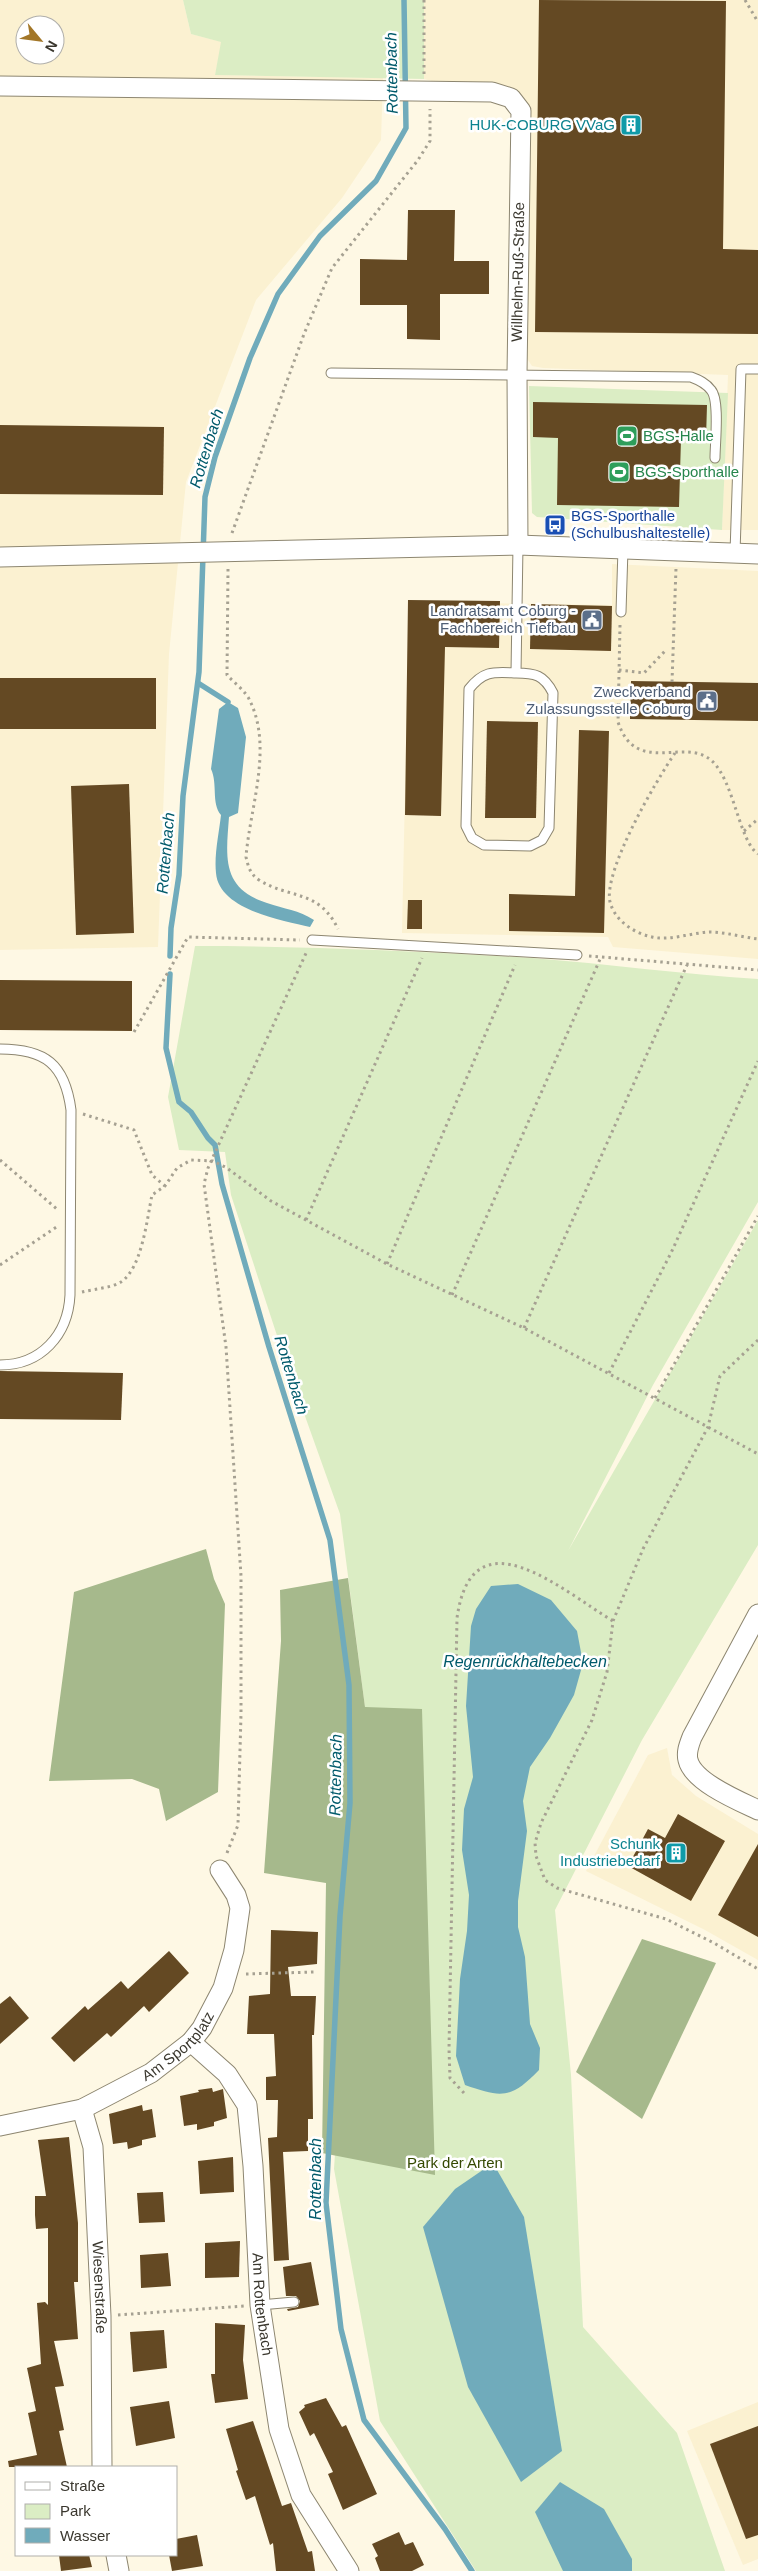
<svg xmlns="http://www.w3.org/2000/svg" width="758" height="2571" viewBox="0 0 758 2571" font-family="Helvetica,sans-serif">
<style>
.built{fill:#fbf1d1;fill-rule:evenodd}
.green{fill:#dbedc4}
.forest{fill:#a6b98c}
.water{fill:#70abbb}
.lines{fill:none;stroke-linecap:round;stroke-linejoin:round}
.stream{stroke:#70abbb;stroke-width:5.5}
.building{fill:#644923}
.lane-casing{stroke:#8d8670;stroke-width:11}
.street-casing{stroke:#8d8670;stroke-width:21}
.path{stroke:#a6a192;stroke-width:3;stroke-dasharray:2.5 4;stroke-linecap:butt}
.lane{stroke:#fff;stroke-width:9}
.street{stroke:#fff;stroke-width:19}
.labels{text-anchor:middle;stroke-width:5;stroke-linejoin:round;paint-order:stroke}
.culture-label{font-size:15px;fill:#0d838f;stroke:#fff;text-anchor:end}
.street-label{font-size:15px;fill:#3a372e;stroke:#fff}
.leisure-label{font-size:15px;fill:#27864d;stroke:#fff;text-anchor:start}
.transit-label{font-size:15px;fill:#164399;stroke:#fff;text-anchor:start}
.service-label{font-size:15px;fill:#4e5e75;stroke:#fff;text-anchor:end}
.park-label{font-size:15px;fill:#344900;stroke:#fff}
.water-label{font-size:16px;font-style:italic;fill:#015a6b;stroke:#fff}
</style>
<rect width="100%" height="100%" fill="#fef8e4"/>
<g class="built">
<path d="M0 0H183L191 34 222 42 215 75 383 78 381 140 342 198 256 300 186 482 169 654 158 947 0 950ZM25 25H55V55H25Z"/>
<polygon points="424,0 758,0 758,530 722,530 728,375 543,368 532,366 526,357 531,112 511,89 436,82 424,79"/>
<polygon points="612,564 758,571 758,959 613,947 608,937 402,933 409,602 612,605"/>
<polygon points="667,1748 672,1775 696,1796 758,1834 758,1960 705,1930 586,1871 648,1755"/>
<polygon points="758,2402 758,2559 743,2565 687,2431"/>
</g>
<g class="green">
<polygon points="183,0 424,0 424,79 215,75 221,42 191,34"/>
<polygon points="529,386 728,393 722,530 537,517 532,513"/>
<path d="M195 946C308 946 420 951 532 958 607 964 682 974 758 979V1202L653 1385 568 1551 758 1220V1545L642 1740 555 1910 571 2075 583 2327 677 2433 725 2571H476L380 2421 334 2169 365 1707 340 1514 286 1363 231 1195 225 1152 179 1150 168 1097Z"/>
</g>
<g class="forest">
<polygon points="206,1549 214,1579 225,1604 218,1792 166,1821 159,1789 132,1779 49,1781 74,1592"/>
<polygon points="348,1578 365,1707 422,1709 435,2175 322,2153 326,1883 264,1873 281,1641 280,1590"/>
<polygon points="642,1939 716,1963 642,2119 576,2072"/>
</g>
<g class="water">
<path d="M228 702 238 708 246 737 238 813 229 817C226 857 221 888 267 903 284 909 299 910 314 920L310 927C282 920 219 910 216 873 214 855 219 833 221 815 211 803 218 784 211 769L219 709Z"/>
<path d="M518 1584 551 1600 577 1631 583 1663 574 1695 550 1738 530 1767 523 1801 527 1831 518 1901V1927L525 1957 530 2024 540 2048 539 2070C511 2099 502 2098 465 2085L456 2056 460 1979 467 1931 469 1895 462 1850 464 1809 473 1777 466 1706 471 1626 476 1609 491 1586Z"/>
<polygon points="493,2163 524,2217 562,2451 521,2482 468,2387 423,2227 455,2189"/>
<polygon points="560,2482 604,2509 632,2559 632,2571 563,2571 535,2512"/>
</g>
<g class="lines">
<g class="stream">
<polyline points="198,683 228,702"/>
<polyline points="170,956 171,928 179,875 183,796 199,672 205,497 215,457 250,358 278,294 320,236 376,181 406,128 404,0"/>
<polyline points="170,974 166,1048 179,1102 191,1112 208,1138 215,1145 222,1184 269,1347 330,1540 349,1685 350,1803 340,1916 326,2203 341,2329 364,2420 445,2529 472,2571"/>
</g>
</g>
<g class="building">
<polygon points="539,0 726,1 723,249 758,250 758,334 535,332"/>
<polygon points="408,210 455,210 454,261 489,261 489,294 440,294 440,340 407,339 407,305 360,305 360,259 407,260"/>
<polygon points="533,402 707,405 706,439 681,439 679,507 557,505 558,438 533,437"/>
<polygon points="0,425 164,427 163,495 0,494"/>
<polygon points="408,600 500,601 499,648 445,647 441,816 405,815"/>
<polygon points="531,604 612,606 611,651 530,649"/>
<rect x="0" y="678" width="156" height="51"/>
<polygon points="631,681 758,683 758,721 630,719"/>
<polygon points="487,721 538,722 536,818 485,818"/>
<polygon points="579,730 609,731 604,933 509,931 509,894 575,896"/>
<polygon points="129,784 134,933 76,935 71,786"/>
<polygon points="408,900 422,900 422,929 407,929"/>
<polygon points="0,980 132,981 132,1031 0,1030"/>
<polygon points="0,1371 123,1373 121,1420 0,1419"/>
<polygon points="678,1814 725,1841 691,1901 628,1866 648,1829 665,1838"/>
<polygon points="758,1844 758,1937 718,1915"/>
<polygon points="271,1930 318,1932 317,1964 288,1967 291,1996 316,1996 314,2035 312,2035 313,2119 308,2119 308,2151 283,2152 289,2260 274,2261 268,2138 277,2137 278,2100 266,2100 266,2077 276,2076 274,2034 247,2034 249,1996 270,1994"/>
<polygon points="169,1951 189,1973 149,2012 144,2006 111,2037 107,2033 74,2062 51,2038 85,2006 88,2010 121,1981 128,1989"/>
<polygon points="10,1996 29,2018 0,2044 0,2004"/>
<polygon points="212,2088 213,2092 223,2089 227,2118 214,2122 214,2126 197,2130 197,2124 184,2126 180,2096 199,2092 198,2090"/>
<polygon points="142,2105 143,2111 152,2109 156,2137 142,2140 142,2145 128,2149 127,2142 113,2144 109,2114"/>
<polygon points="69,2137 78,2223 78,2282 74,2282 78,2339 54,2341 64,2386 55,2387 64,2430 59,2431 67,2467 9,2467 8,2461 37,2455 28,2413 36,2411 27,2368 41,2364 37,2303 45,2302 48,2305 48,2228 36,2229 35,2215 35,2196 46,2196 38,2140"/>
<polygon points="233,2157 234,2192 200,2194 198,2161"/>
<polygon points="163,2192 165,2222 139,2223 137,2193"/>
<polygon points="240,2241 239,2277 205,2278 205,2243"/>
<polygon points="168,2253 171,2286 141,2288 140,2255"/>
<polygon points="311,2262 319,2305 288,2311 287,2309 298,2307 300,2301 296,2296 286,2296 283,2267"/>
<polygon points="215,2323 245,2325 243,2360 248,2399 215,2403 211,2374 215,2374"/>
<polygon points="164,2330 167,2368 133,2372 130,2332"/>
<polygon points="326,2398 342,2427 346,2425 377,2494 343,2510 328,2474 333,2472 314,2433 310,2436 299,2412 305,2407 304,2405"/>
<polygon points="169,2401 175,2438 136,2446 130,2407"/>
<polygon points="253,2421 282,2506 291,2503 308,2552 312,2551 315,2571 276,2571 273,2543 270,2545 255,2496 246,2500 236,2471 238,2470 226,2429"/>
<polygon points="758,2426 758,2535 746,2539 710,2444"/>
<polygon points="399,2532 405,2545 413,2542 424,2565 412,2571 380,2571 375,2558 378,2556 372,2544"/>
<polygon points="197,2535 203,2566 172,2571 169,2555 176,2555 176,2539"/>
<polygon points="59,2555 89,2555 92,2567 61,2571"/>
</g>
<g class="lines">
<g class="lane-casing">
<g id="lane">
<path d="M331 373 691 377C699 380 706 383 711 390 720 400 715 443 715 458"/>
<polyline points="735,553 741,369 758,369"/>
<polyline points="621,612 623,549"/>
<path d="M516 673C494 672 484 670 469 689L466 826 472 838 484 845 530 846 542 840 549 828 553 693C544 675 535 673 516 673L518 545"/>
<polyline points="312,940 577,955"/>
<path d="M0 1049C45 1049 65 1064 71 1110L70 1295C68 1335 41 1365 0 1365"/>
<polyline points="260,2305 294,2302"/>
</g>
</g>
<g class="street-casing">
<g id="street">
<polyline points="0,86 492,92 511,98 521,111 517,374 518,545"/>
<polyline points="0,557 518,545 758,554"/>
<path d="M758 1614 692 1737C689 1745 686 1752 688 1760 693 1782 739 1801 758 1810"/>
<path id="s1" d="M191 2042 227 2074 247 2105 253 2166 260 2305 279 2429 301 2495 349 2571"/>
<path id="s2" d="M82 2109 93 2147 101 2316 102 2467"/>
<path id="s3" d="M0 2126 82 2109 151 2073 191 2042 202 2028 223 1988 234 1950 240 1908 236 1895 220 1870"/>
<polyline points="116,2555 119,2571"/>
</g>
</g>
<g class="path">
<polyline points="424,0 424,74"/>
<polyline points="745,0 758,22"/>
<polyline points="232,533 304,334 332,268 418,160 430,141 430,109"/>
<path d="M228 569 227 675C234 683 246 691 250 701 273 748 250 807 246 857 248 866 250 874 259 880 289 899 319 889 338 929"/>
<path d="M620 625 618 722C636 777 685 736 712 761 734 781 739 841 758 854"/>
<polyline points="619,670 644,673 665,651"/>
<polyline points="672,682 676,568"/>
<path d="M675 753C656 781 603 871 610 902 615 921 634 933 652 937 669 941 691 933 709 932 725 932 742 937 758 939"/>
<polyline points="744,831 758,819"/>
<polyline points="589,956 758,970"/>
<polyline points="134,1032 188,937 300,940"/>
<polyline points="83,1114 134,1130 152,1175 165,1186"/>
<polyline points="0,1160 58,1210"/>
<polyline points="306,1220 422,958"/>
<polyline points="387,1264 515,965"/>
<polyline points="0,1265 58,1226"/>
<path d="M82 1292C94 1289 111 1288 121 1282 142 1268 147 1219 152 1195L165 1186 177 1168 191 1160 213 1161 227 1168 271 1201 387 1264 524 1328 758 1454"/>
<polyline points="452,1295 601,957"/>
<polyline points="524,1328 687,965"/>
<polyline points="758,1340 720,1376 708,1427 643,1549 613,1621 607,1672 592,1720 541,1823 535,1843 536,1856 545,1880 557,1888 666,1919 714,1943 758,1969"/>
<polyline points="609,1373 671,1253 758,1061"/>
<polyline points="655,1398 758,1216"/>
<polyline points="227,1853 238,1825 241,1714 241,1576 226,1347 204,1184 208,1168 307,951"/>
<polyline points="246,1974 315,1972"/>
<path d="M464 2093 450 2078 449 2049 457 1618C472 1510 563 1591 613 1621"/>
<polyline points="118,2315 244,2306"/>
</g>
<use href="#lane" class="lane"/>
<use href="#street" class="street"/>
</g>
<defs>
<g id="building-square" transform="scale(1.125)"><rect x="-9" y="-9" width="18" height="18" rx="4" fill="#0f9aa8" stroke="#fff"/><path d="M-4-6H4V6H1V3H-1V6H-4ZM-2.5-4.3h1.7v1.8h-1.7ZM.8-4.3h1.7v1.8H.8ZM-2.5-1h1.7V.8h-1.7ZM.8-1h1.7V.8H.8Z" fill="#fff"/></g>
<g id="stadium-square" transform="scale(1.125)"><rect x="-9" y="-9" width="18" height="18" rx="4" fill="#2e9e5b" stroke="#fff"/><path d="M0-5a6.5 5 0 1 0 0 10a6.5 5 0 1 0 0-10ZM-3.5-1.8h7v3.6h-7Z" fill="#fff"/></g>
<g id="bus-square" transform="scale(1.125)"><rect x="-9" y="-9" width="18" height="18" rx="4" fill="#1a4fb4" stroke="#fff"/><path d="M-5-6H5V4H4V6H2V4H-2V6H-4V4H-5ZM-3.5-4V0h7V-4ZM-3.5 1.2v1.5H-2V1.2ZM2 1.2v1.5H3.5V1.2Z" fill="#fff"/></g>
<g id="civic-square" transform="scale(1.125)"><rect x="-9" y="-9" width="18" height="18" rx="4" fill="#5c6f8a" stroke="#fff"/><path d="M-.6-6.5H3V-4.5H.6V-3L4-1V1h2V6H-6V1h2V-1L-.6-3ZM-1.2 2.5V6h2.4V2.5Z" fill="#fff"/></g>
</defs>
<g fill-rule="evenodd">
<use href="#building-square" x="631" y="125"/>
<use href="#stadium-square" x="627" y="436"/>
<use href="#stadium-square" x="619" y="472"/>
<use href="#bus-square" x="555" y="525"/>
<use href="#civic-square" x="592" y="620"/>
<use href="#civic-square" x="707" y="701"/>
<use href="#building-square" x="676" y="1853"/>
</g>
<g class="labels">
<g class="culture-label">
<text x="615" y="130">HUK-COBURG VVaG</text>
<text x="660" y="1849">Schunk<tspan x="660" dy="17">Industriebedarf</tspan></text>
</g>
<g class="street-label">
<text transform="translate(518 272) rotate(-89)" y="5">Willhelm-Ruß-Straße</text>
<text dy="5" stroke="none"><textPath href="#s3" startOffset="200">Am Sportplatz</textPath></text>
<text dy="5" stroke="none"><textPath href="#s2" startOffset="180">Wiesenstraße</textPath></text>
<text dy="5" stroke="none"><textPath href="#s1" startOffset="285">Am Rottenbach</textPath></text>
</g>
<g class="leisure-label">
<text x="643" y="441">BGS-Halle</text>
<text x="635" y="477">BGS-Sporthalle</text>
</g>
<g class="transit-label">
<text x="571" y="521">BGS-Sporthalle<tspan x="571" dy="17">(Schulbushaltestelle)</tspan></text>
</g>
<g class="service-label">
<text x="576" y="616">Landratsamt Coburg -<tspan x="576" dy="17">Fachbereich Tiefbau</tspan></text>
<text x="691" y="697">Zweckverband<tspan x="691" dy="17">Zulassungsstelle Coburg</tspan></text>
</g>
<g class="park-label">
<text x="455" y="2168">Park der Arten</text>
</g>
<g class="water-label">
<text transform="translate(391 73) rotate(-91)" y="6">Rottenbach</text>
<text transform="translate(206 448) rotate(-73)" y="6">Rottenbach</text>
<text transform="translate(165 853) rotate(-85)" y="6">Rottenbach</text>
<text transform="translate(292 1375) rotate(73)" y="6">Rottenbach</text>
<text x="525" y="1667">Regenrückhaltebecken</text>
<text transform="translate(335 1775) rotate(-89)" y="6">Rottenbach</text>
<text transform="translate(315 2179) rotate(-90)" y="6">Rottenbach</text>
</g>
</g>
<rect x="15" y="2466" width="162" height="90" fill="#ffffff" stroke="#b0afab"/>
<rect x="25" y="2482" width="25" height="8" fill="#ffffff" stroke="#b0afab"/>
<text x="60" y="2491" font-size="15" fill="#3a372e">Straße</text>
<rect x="25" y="2504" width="25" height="15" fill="#dbedc4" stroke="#b0afab"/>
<text x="60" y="2516" font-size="15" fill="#3a372e">Park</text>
<rect x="25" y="2528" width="25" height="15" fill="#70abbb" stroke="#b0afab"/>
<text x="60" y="2541" font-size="15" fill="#3a372e">Wasser</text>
<g transform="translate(40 40) rotate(119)"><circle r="24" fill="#ffffff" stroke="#b0afab"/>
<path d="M0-4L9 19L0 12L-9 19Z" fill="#a37728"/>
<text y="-8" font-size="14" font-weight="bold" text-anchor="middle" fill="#3a372e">N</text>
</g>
</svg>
